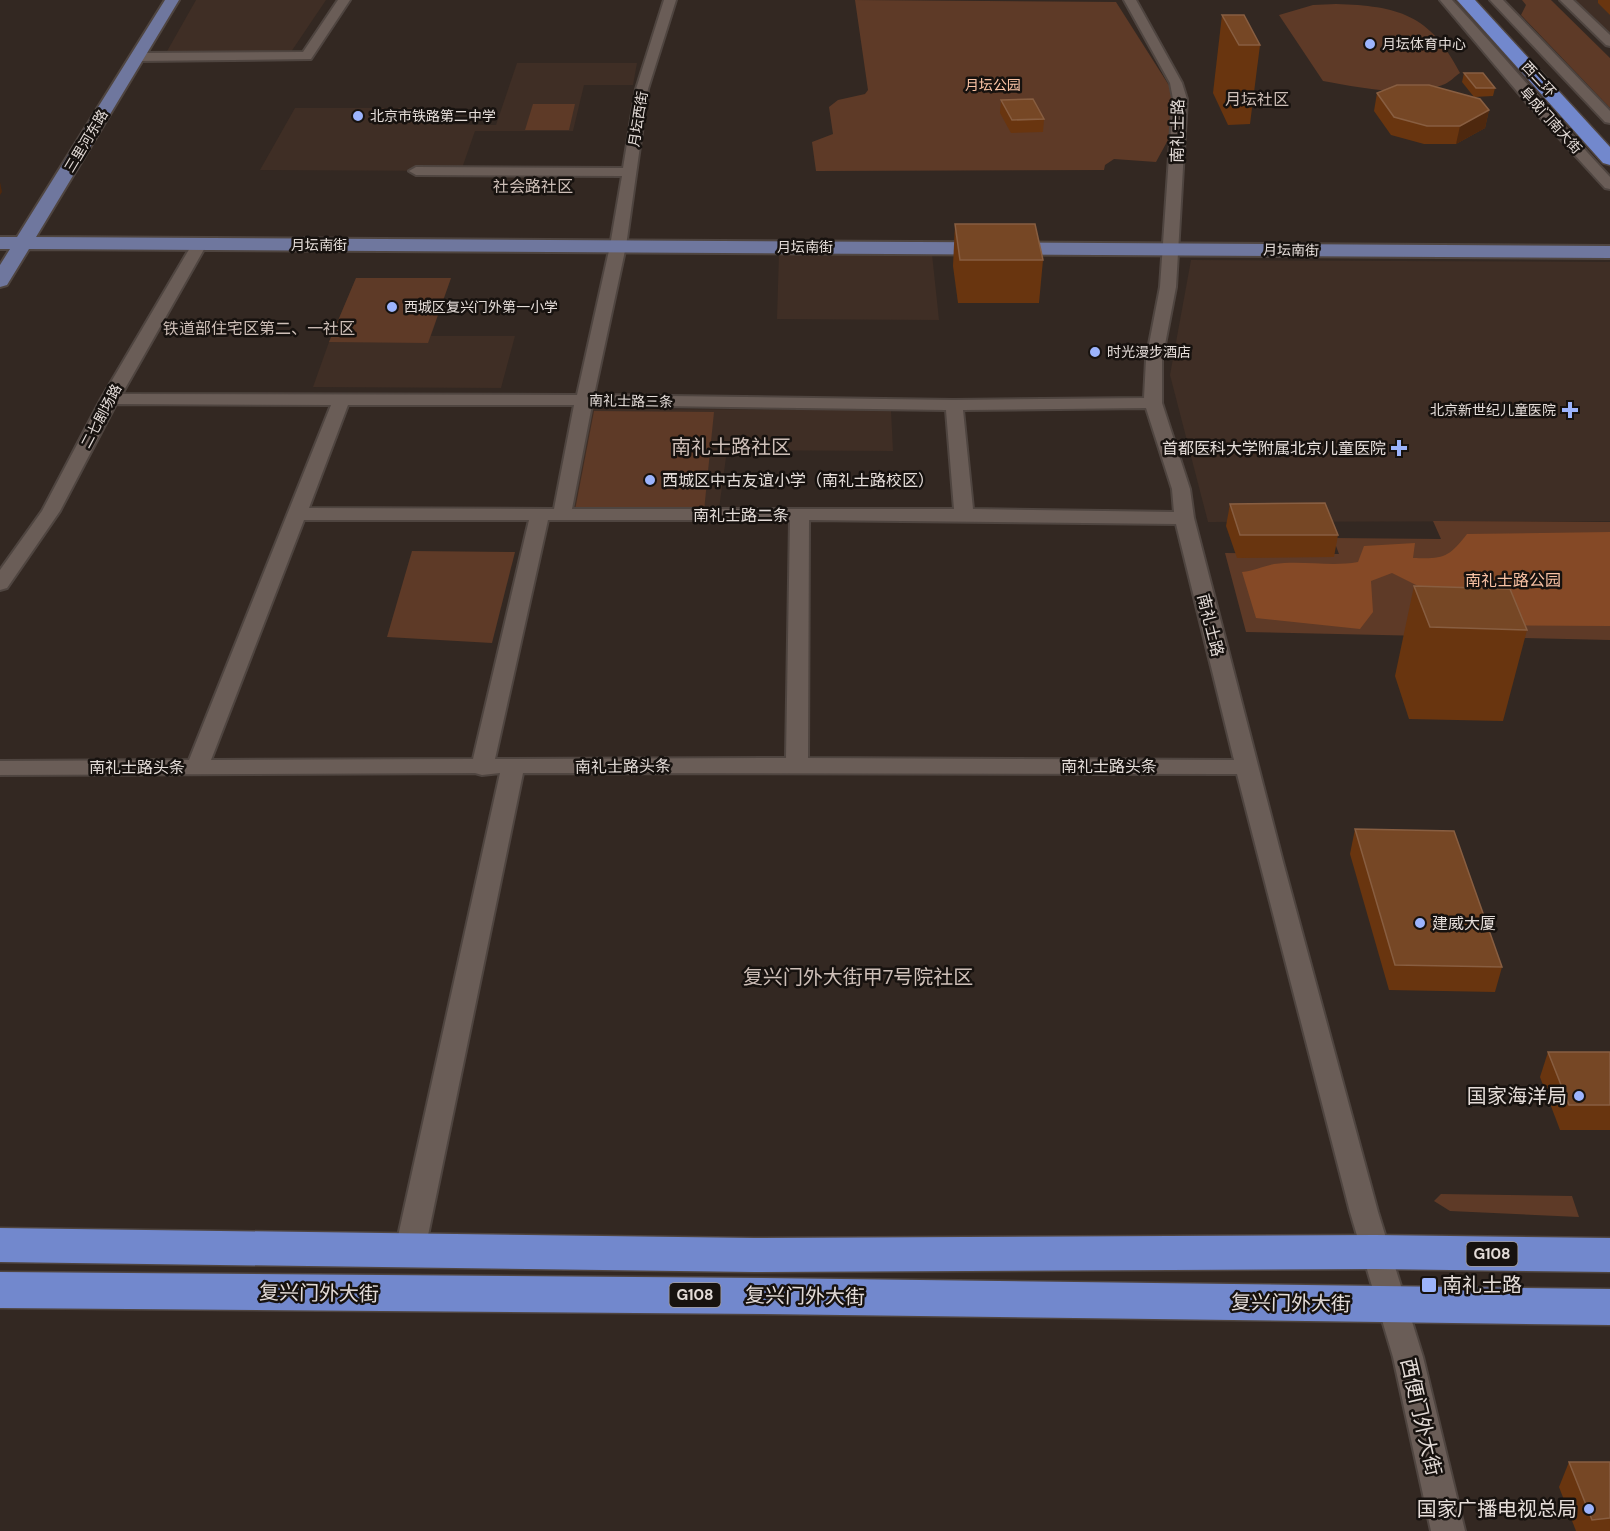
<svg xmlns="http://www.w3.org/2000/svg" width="1610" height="1531" viewBox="0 0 1610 1531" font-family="'DM Sans','Noto Sans SC',sans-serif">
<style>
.built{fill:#3f2e25}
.green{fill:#5e3a27}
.forest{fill:#854926}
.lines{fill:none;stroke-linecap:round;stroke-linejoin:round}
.minor-casing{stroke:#4f4540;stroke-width:4}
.major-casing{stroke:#4f4540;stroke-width:4}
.highway-casing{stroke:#4f4540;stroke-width:3}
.minor{fill:#6a5d57;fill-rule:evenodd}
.major{fill:#6f779e;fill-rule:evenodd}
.highway{fill:#7288cd;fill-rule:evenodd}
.wall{fill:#69350f}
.shaded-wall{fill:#4e280e}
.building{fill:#764725;stroke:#885e41;stroke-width:1.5}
.poi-dot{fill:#9cb4fd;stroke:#17120f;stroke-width:2}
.labels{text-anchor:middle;stroke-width:5;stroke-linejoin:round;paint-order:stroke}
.far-poi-label{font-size:14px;fill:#e4dcd8;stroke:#17120f;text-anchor:start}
.far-street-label{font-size:14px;fill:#e4dcd8;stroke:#17120f}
.far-park-label{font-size:14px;fill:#f9c2a4;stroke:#17120f}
.shield{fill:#17120f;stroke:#a69f9c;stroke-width:1.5}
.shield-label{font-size:15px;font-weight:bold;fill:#e4dcd8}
.far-quarter-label{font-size:16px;fill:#cebfb8;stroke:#17120f}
.street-label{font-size:16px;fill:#e4dcd8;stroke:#17120f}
.poi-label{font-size:16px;fill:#e4dcd8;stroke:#17120f;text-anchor:start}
.park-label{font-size:16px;fill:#f9c2a4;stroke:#17120f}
.quarter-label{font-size:20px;fill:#cebfb8;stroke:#17120f}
.near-poi-label{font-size:20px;fill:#e4dcd8;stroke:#17120f;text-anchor:end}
.near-street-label{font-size:20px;fill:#e4dcd8;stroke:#17120f}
</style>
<rect width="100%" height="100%" fill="#332822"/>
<g class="built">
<polygon points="196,0 326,0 291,52 166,53"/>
<polygon points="1566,0 1610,0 1610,43"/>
<polygon points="517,63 637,63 633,85 584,85 573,131 475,131 461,171 260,170 295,108 428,108 422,124 496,125"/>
<polygon points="779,253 932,254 939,320 777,319"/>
<polygon points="1191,260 1610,262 1610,521 1208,522 1170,375"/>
<polygon points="356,278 451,278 431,336 515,336 501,388 313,387 329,342"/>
<polygon points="591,409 891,410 893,451 727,450 719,509 571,511"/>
</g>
<g class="green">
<polygon points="855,0 1116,2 1170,87 1175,127 1156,162 1114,159 1105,165 1104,170 816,171 812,142 833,134 829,107 838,100 865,94 868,90"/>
<polygon points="1522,0 1551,0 1610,58 1610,108 1521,15 1526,5"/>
<path d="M1336 4C1398 6 1430 14 1460 73 1455 76 1450 82 1445 84 1412 99 1357 87 1323 81L1279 15 1313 5Z"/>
<polygon points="533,104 575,104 569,130 525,130"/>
<polygon points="356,278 451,278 428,343 329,342"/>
<polygon points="594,411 714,412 704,511 575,510"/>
<polygon points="1433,521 1610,522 1610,640 1246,632 1225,553 1339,554 1333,538 1441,539"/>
<polygon points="412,551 515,552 492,643 387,637"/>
<polygon points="1441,1194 1572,1196 1579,1217 1450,1211 1434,1201"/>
</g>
<path class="forest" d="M1610 532V626L1416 625 1424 589 1392 573 1371 581 1373 612 1360 629 1256 618 1242 572C1254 571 1263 566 1274 564 1302 560 1330 567 1358 562L1364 546 1415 543 1413 558C1444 559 1448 558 1467 534Z"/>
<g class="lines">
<g class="minor-casing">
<g id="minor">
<polygon points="338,0 350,0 311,59 139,61 133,57 139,53 303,52"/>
<path d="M664 0H676L648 89 626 246 594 395 954 400 1144 398 1146 360 1160 287 1173 99 1170 83 1124 0H1136L1182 83 1187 99 1176 287 1162 360V403L1190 489 1194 518 1283 862 1378 1212 1423 1357 1465 1531H1431L1393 1357 1350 1212 1237 774 523 773 425 1250 420 1258 410 1262 400 1258 395 1250 500 773 482 775 475 773 0 775V761L189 760 331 405 116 404 60 511 7 588 0 590V570L42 511 101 399 194 241H204L207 244 122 394 577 395 610 246 622 176 416 175 409 171 416 167 623 168 636 89ZM348 405H574L554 509 309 508ZM592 405 946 410 954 509H572ZM1146 408 1172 489 1174 512 973 509 963 410ZM304 520H529L473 759 211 760ZM548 520H790L786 758 495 759ZM809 520 1176 524 1234 760 808 758Z"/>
<path d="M1440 0H1452C1506 58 1556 119 1610 177V189L1605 188 1526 102Z"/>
<polygon points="1490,0 1503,0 1610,111 1610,123 1605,122"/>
<polygon points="1560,0 1573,0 1610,35 1610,46 1606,45"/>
</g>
</g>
<g class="major-casing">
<polygon id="major" points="165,0 179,0 36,237 1610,246 1610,258 29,249 7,285 0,287 0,265 10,249 0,249 0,237 17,237"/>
</g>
<g class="highway-casing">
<g id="highway">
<polygon points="1457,0 1475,0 1610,147 1610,165 1603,163"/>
<polygon points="0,1228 754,1238 1375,1235 1610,1238 1610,1272 1375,1269 754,1272 0,1262"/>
<polygon points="0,1272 763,1278 1610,1289 1610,1325 763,1314 0,1308"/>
</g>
</g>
<use href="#minor" class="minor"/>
<use href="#major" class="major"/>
<use href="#highway" class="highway"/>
</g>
<g class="wall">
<polygon points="1598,0 1610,0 1610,15 1598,3"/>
<polygon points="1222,15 1260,45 1250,124 1228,125 1213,93"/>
<polygon points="1464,73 1495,88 1493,96 1474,97 1462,82"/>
<polygon points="1377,93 1489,110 1485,128 1456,144 1424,144 1391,135 1374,111"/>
<polygon points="1001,100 1044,119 1043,132 1011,133 1000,113"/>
<polygon points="955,224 1043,260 1039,303 958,303 953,266"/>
<polygon points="1230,504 1338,535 1334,557 1237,558 1226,526"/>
<polygon points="1414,586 1527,630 1503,721 1409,719 1395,676"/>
<polygon points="1355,829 1502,967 1495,992 1389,990 1350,854"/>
<polygon points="1548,1052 1610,1052 1610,1130 1560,1130 1540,1077"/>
<polygon points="1569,1462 1610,1462 1610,1531 1576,1531 1559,1487"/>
</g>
<g class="shaded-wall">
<polygon points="1489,110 1485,128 1456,144 1460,126"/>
<polygon points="0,182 2,192 0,195"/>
</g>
<g class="building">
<polygon points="1222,15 1244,15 1260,45 1239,45"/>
<polygon points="1464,73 1483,73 1495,88 1476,88"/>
<polygon points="1397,85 1429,85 1480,99 1489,110 1460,126 1427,126 1394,117 1377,93"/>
<polygon points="1033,99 1044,119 1012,120 1001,100"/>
<polygon points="955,224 1035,224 1043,260 960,260"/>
<polygon points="1325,503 1338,535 1240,535 1230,504"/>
<polygon points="1414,586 1510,589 1527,630 1430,627"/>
<polygon points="1355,829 1454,831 1502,967 1395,965"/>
<polygon points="1548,1052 1610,1052 1610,1105 1569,1105"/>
<polygon points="1569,1462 1610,1462 1610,1518 1592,1520"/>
</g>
<g class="poi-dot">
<circle cx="1370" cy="44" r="6"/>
<circle cx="358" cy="116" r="6"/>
<circle cx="392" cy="307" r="6"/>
<circle cx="1095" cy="352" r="6"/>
<path d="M1567 401h6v6h6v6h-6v6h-6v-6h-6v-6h6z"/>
<path d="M1396 439h6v6h6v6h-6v6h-6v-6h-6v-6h6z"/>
<circle cx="650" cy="480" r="6"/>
<circle cx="1420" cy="923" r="6"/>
<circle cx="1579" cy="1096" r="6"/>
<rect x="1421" y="1277" width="16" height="16" rx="3"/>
<circle cx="1589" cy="1509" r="6"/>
</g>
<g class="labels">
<g class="far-poi-label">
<text x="1382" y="49">月坛体育中心</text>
<text x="370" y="121">北京市铁路第二中学</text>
<text x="404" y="312">西城区复兴门外第一小学</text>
<text x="1107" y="357">时光漫步酒店</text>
<text x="1556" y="415" text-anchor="end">北京新世纪儿童医院</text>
</g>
<g class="far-street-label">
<text transform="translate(1539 79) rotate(47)" y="5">西二环</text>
<text transform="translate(638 119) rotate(-81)" y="5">月坛西街</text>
<text transform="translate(1551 120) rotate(48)" y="5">阜成门南大街</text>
<text transform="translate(86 141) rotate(-59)" y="5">三里河东路</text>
<text x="319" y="250">月坛南街</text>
<text x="805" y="252">月坛南街</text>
<text transform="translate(1291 250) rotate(1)" y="5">月坛南街</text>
<text transform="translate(631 401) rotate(1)" y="5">南礼士路三条</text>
<text transform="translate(101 416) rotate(-62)" y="5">二七剧场路</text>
</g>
<g class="far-park-label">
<text x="993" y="90">月坛公园</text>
</g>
<g class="shield">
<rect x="1466.5" y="1242" width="51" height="24" rx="4.5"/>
<rect x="669.5" y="1283" width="51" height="24" rx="4.5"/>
</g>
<g class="shield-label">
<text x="1492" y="1259">G108</text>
<text x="695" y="1300">G108</text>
</g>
<g class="far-quarter-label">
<text x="1257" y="105">月坛社区</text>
<text x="533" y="192">社会路社区</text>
<text x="259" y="334">铁道部住宅区第二、一社区</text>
</g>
<g class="street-label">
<text transform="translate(1177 131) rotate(-89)" y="6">南礼士路</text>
<text x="741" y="521">南礼士路二条</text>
<text transform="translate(1211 625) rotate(76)" y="6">南礼士路</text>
<text transform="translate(623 766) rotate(-1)" y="6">南礼士路头条</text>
<text x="1109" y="772">南礼士路头条</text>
<text x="137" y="773">南礼士路头条</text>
</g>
<g class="poi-label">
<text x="1386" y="454" text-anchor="end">首都医科大学附属北京儿童医院</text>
<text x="662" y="486">西城区中古友谊小学（南礼士路校区）</text>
<text x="1432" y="929">建威大厦</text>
</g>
<g class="park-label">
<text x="1513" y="586">南礼士路公园</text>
</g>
<g class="quarter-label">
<text x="731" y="454">南礼士路社区</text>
<text x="858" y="984">复兴门外大街甲7号院社区</text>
</g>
<g class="near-poi-label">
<text x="1567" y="1103">国家海洋局</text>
<text x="1442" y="1292" text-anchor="start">南礼士路</text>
<text x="1577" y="1516">国家广播电视总局</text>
</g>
<g class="near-street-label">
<text transform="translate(319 1293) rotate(1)" y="7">复兴门外大街</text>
<text transform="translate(805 1296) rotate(1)" y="7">复兴门外大街</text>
<text transform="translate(1291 1303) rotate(1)" y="7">复兴门外大街</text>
<text transform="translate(1421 1417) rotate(77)" y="7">西便门外大街</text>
</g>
</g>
</svg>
